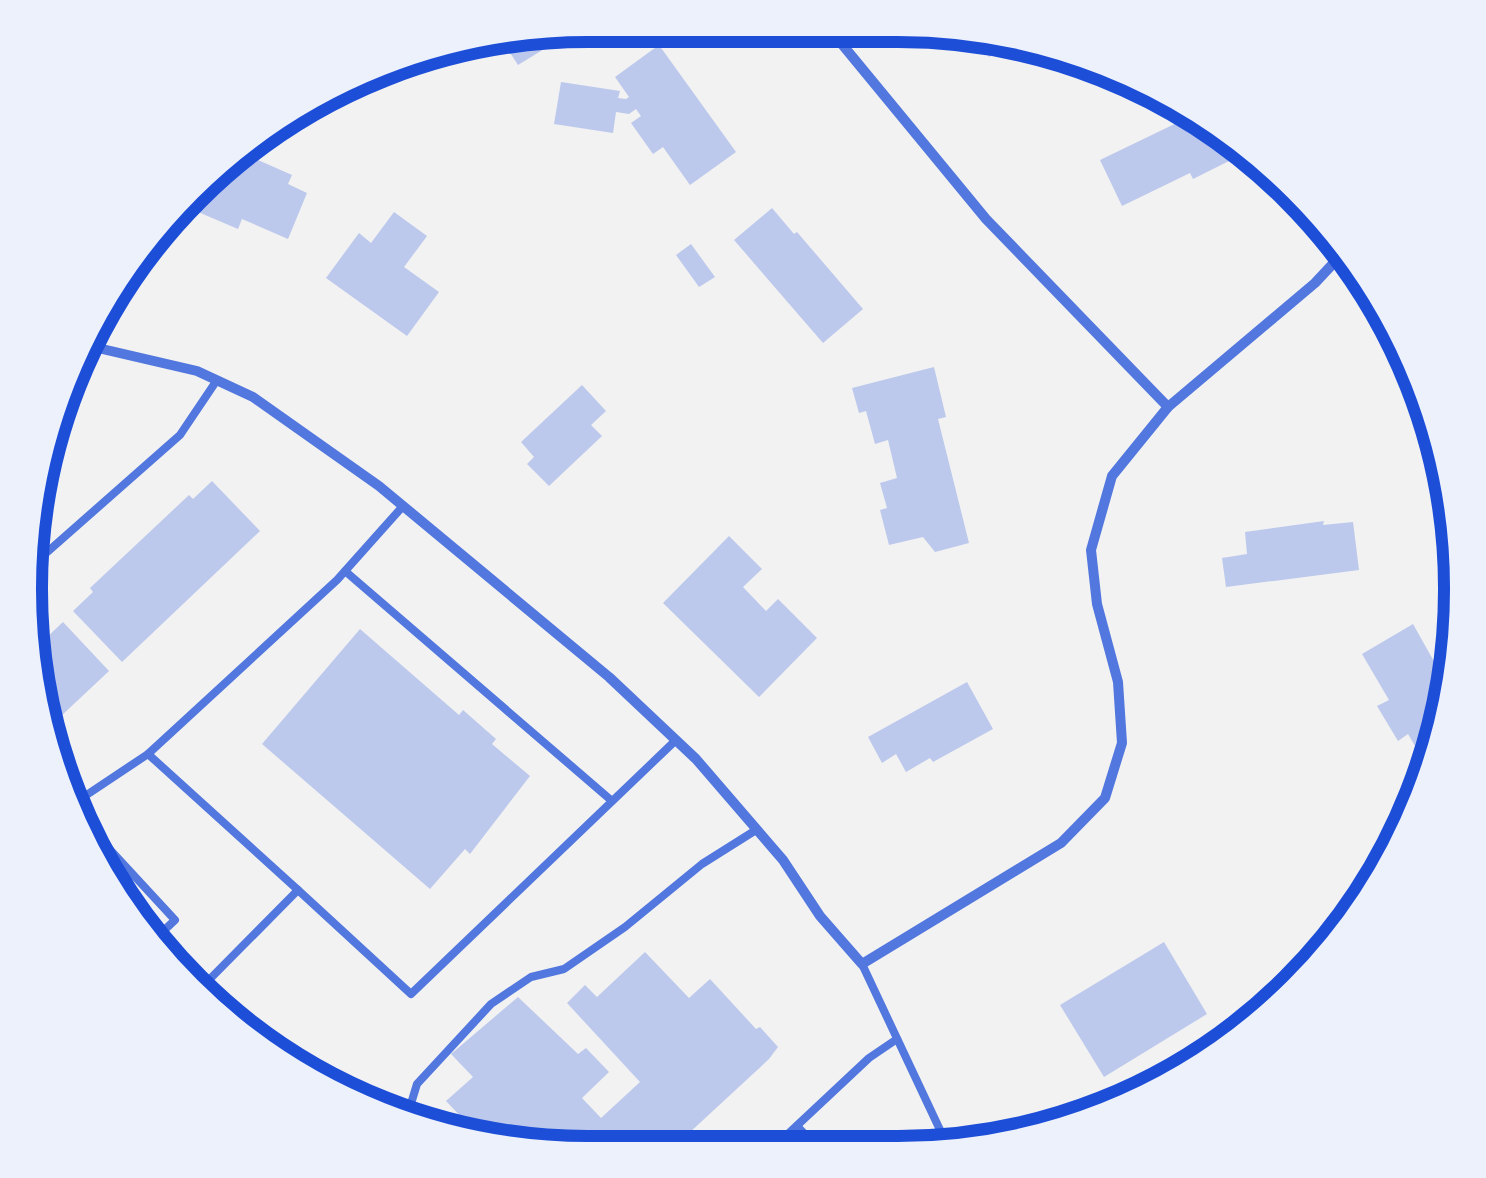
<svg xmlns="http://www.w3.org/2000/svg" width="1486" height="1178" viewBox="0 0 1486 1178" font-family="Lato,sans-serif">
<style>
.building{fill:#bdc9ec}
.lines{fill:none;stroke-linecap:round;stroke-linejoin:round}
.service{stroke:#5277de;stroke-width:8}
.minor{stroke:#5277de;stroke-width:10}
.rim{fill:none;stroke:#1d4ed8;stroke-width:12}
</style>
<rect width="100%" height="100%" fill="#f2f2f2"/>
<g class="building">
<polygon points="562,28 567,35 518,65 502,40 510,35"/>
<polygon points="973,34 998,39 1012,42 989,57"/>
<polygon points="659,45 736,152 690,185 663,147 653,154 631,123 641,116 636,109 629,114 616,112 613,133 554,124 561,82 620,91 618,98 626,99 629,97 615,77"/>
<polygon points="1187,118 1247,152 1193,179 1190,173 1122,206 1100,160"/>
<polygon points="251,157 292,175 288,184 307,193 288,239 242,219 238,229 184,206 192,189 230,160 247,167"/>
<polygon points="772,208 794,234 797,232 863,309 823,343 734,240"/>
<polygon points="394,212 427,236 404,267 439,292 407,336 326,278 359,233 371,243"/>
<polygon points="691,244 715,277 699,287 676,255"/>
<polygon points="934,367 946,417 938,419 969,543 935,552 923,537 889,545 880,510 887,508 880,483 897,478 888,440 875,444 866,411 859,413 852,388"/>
<polygon points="582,385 606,411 591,425 602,436 549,486 527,464 534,457 521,442"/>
<polygon points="212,481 260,531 122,662 73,611 93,592 90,588 189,495 193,499"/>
<polygon points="1324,521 1323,525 1353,522 1359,570 1226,587 1222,558 1247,554 1245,532"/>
<polygon points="729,536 762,569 743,587 766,611 778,599 817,638 759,697 663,603"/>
<polygon points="63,622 109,671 44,732 32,642 39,636 43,641"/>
<polygon points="1413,624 1436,665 1439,663 1446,675 1442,736 1427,766 1408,734 1398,741 1377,706 1389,700 1362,654"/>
<polygon points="360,629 459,715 463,710 496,739 492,744 530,776 470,854 465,849 430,889 262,744"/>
<polygon points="967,682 993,729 933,762 930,758 906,772 896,754 882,763 868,737"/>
<polygon points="1164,942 1207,1014 1104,1077 1060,1005"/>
<polygon points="645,952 689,998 710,979 756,1029 760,1027 778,1047 769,1059 675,1146 485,1142 446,1101 473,1077 451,1054 518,997 578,1054 586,1048 609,1072 582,1098 601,1118 640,1082 567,1003 585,985 597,997"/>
</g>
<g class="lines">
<g class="service">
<polyline points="28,569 180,435 217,380"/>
<polyline points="345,571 612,801"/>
<polyline points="148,754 298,890"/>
<polyline points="73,804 148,754 337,580 403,506"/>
<polyline points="77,814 175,920 158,936"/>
<polyline points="862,964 949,1149"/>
<polyline points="202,987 298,890 411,994 676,740"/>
<polyline points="406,1120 417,1084 491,1004 531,977 564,969 625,927 702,864 756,830"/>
<polyline points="797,1126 819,1149"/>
<polyline points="773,1148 869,1058 897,1039"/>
</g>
<g class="minor">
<polyline points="827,26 986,219 1168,407"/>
<polyline points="1339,256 1393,329"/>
<polyline points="85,345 197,371 253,397 379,486 609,677 696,759 783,860 820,916 862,964 1061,843 1105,798 1122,743 1118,682 1097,604 1091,550 1112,476 1168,407 1315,283 1342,254"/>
</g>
</g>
<path d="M0 0H1486V1178H0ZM588 42H898A546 546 0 0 1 1444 588V590A546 546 0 0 1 898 1136H588A546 546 0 0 1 42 590V588A546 546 0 0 1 588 42Z" fill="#edf1fc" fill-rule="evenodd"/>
<path class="rim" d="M588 42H898A546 546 0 0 1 1444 588V590A546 546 0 0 1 898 1136H588A546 546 0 0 1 42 590V588A546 546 0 0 1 588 42Z"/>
</svg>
